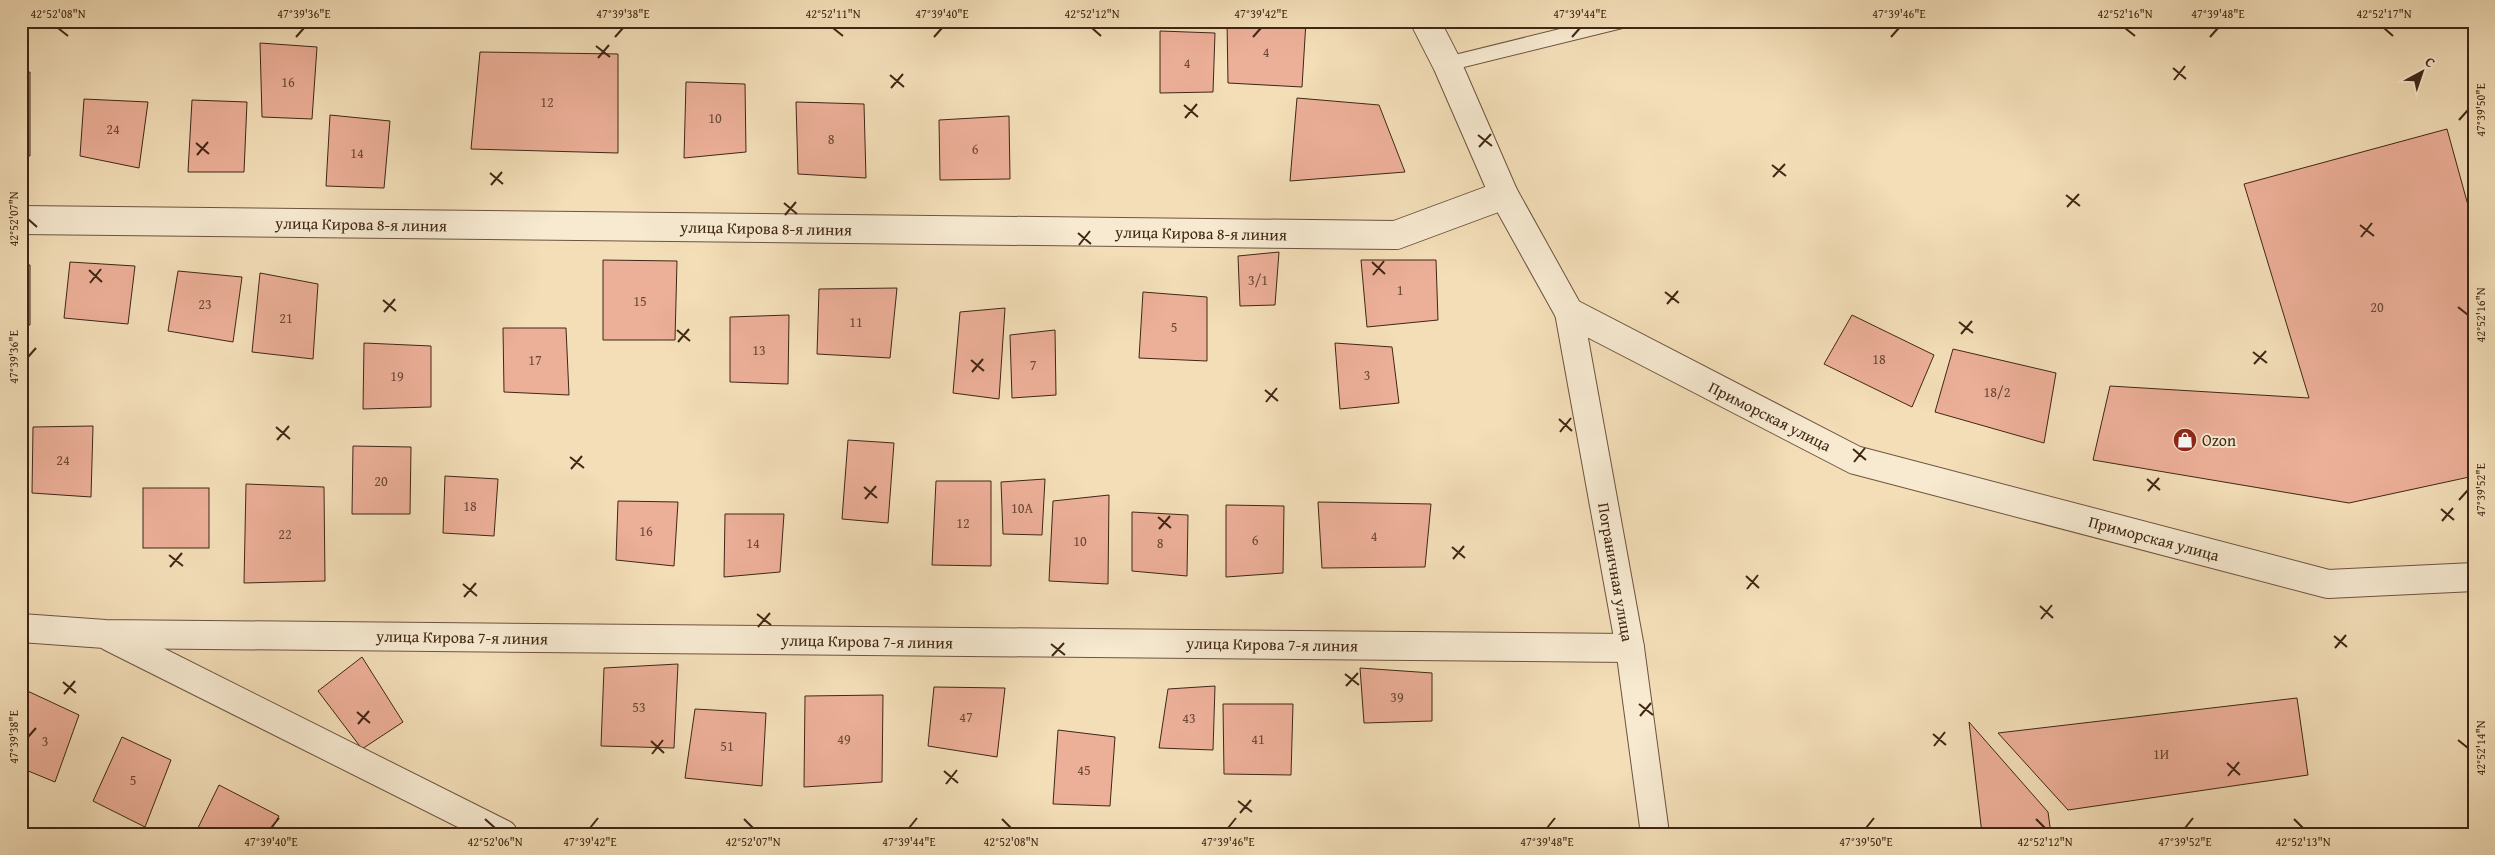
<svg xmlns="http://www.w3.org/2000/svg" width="2495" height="855" viewBox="0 0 2495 855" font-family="'Gentium Book Plus',serif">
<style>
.building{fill:#ecaf98;stroke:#402615}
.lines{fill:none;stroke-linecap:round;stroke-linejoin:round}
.lane-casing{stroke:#6d543e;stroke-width:16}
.street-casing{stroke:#6d543e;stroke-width:30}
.lane{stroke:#f7ead1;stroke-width:14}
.street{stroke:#f7ead1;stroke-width:28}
.ticks{fill:none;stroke:#402615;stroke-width:2}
.labels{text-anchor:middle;stroke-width:4;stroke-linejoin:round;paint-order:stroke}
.number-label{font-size:14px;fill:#6b4836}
.street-label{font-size:16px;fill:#402615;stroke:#f7ead1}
.poi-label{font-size:16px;fill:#402615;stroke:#f7ead1;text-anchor:start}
.neatline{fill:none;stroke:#402615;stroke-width:2}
.ticks-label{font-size:12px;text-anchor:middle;fill:#402615}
</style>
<rect width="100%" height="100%" fill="#f3deb8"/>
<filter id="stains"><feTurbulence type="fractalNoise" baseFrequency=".004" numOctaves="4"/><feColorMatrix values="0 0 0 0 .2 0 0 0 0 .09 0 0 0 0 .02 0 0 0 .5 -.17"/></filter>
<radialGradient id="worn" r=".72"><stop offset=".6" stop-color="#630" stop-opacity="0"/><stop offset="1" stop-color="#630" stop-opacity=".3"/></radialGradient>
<g class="building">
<polygon points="1227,21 1306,21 1302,87 1228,83"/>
<polygon points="1160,31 1215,33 1213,92 1160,93"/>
<polygon points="260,43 317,47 312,119 262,117"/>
<polygon points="480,52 618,54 618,153 471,149"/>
<polygon points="30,72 30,156 21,155 21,73"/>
<polygon points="686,82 745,84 746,152 684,158"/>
<polygon points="1297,98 1379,105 1405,172 1290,181"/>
<polygon points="84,99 148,102 139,168 80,156"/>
<polygon points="192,100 247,102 244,172 188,172"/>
<polygon points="796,102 864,104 866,178 798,174"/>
<polygon points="330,115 390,121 384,188 326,186"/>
<polygon points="1009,116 1010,179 940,180 939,120"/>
<polygon points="2447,129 2474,227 2474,476 2349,503 2093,460 2110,386 2309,398 2244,184"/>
<polygon points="1279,252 1275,305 1240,306 1238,256"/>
<polygon points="603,260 677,261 675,340 603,340"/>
<polygon points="1361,260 1436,260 1438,320 1367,327"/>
<polygon points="70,262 135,266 128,324 64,318"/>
<polygon points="21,264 30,265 30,325 21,325"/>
<polygon points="178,271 242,277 233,342 168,331"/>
<polygon points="260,273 318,284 313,359 252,352"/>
<polygon points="897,288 890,358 817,354 819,289"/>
<polygon points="1143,292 1207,297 1207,361 1139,358"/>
<polygon points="1005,308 999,399 953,393 960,312"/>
<polygon points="789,315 788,384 730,382 730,317"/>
<polygon points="1852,315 1934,355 1912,407 1824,364"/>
<polygon points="503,328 566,328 569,395 504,392"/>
<polygon points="1055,330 1056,395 1012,398 1010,335"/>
<polygon points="364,343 431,346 431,407 363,409"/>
<polygon points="1335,343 1392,347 1399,403 1340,409"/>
<polygon points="1953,349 2056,373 2044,443 1935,412"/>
<polygon points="93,426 91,497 32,493 33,427"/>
<polygon points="848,440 894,443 888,523 842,519"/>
<polygon points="353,446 411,447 410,514 352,514"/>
<polygon points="445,476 498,479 494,536 443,533"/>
<polygon points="1045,479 1042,535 1003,534 1001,482"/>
<polygon points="936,481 991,481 991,566 932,565"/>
<polygon points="246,484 324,487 325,581 244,583"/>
<rect x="143" y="488" width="66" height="60"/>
<polygon points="1109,495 1108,584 1049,581 1053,501"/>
<polygon points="618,501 678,502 674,566 616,560"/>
<polygon points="1318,502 1431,504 1425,567 1322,568"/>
<polygon points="1226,505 1284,506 1283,573 1226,577"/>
<polygon points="1132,512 1188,515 1187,576 1132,571"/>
<polygon points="725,514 784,514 780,572 724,577"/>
<polygon points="362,657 403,722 362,749 318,691"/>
<polygon points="678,664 674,748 601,746 604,668"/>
<polygon points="1360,668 1432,673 1432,721 1364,723"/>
<polygon points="1215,686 1213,750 1159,748 1168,689"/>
<polygon points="934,687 1005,688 997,757 928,746"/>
<polygon points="21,688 79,715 55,782 21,768"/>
<polygon points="883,695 882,782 804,787 805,696"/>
<polygon points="2297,698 2308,775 2068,810 1998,733"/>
<polygon points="1223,704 1293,704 1291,775 1224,774"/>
<polygon points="695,709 766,713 762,786 685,778"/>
<polygon points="1969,722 2048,812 2051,834 1982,834"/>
<polygon points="1058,730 1115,737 1110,806 1053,804"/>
<polygon points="122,737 171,760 145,827 93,801"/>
<polygon points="219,785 279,816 269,834 195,834"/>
</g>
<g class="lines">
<g class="lane-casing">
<polyline id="lane" points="1447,64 1622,21"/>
</g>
<g class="street-casing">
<g id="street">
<polyline points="1425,21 1447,64 1504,195 1569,312 1855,460 2328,584 2474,577"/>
<polyline points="21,220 1396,235 1504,195"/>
<polyline points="1569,312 1630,648 1655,834"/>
<polyline points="21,628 105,634 1630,648"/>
<polyline points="110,637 503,834"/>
</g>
</g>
<use href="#lane" class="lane"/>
<use href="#street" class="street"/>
</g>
<path class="ticks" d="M58 28 68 36M833 28 843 36M1092 28 1101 36M2125 28 2135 36M2384 28 2393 36M296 37 304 28M615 37 623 28M934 37 942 28M1253 37 1261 28M1572 37 1580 28M1891 37 1899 28M2210 37 2218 28M596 46 610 57M598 58 609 45M2173 68 2186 79M890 75 904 87M2174 80 2185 66M891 88 903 74M1184 105 1198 117M1185 118 1197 104M2459 120 2468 110M1478 135 1492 146M196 143 209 154M1479 147 1491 134M197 155 208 142M1772 165 1786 176M490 173 503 184M1773 177 1785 164M491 185 502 172M2066 195 2080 206M784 203 797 214M2067 207 2079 194M785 215 796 202M28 219 37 227M2360 225 2374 236M1078 233 1091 244M2361 237 2372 223M1079 245 1090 231M1372 262 1385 274M89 270 102 282M1373 275 1384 261M90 283 101 269M1665 292 1679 303M383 300 396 311M1667 304 1678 291M2458 307 2468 315M384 312 395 299M1959 322 1973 333M677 330 690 341M1961 334 1972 321M678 342 689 329M2253 352 2267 363M28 357 36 348M971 360 984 371M2254 364 2266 351M972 372 983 359M1265 390 1278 401M1266 402 1277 388M1559 419 1572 431M276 427 290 439M1560 432 1571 418M277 440 289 426M1853 449 1866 460M570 457 584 468M1854 462 1865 448M571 469 582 456M2147 479 2160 490M864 487 877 498M2148 491 2159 478M865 499 876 486M2459 500 2468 490M2441 509 2454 520M1158 517 1171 528M2442 521 2453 508M1159 529 1170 516M1452 547 1465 558M169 555 183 566M1453 559 1464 546M170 567 182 553M1746 576 1759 588M463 584 477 596M1747 589 1758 575M464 597 476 583M2040 606 2053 618M757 614 771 625M2041 619 2052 605M758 627 770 613M2334 636 2347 647M1051 644 1065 655M2335 648 2346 635M1052 656 1064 643M1345 674 1359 685M63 682 76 693M1346 686 1358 673M64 694 75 681M1639 704 1653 715M357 712 370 723M1640 716 1651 703M358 724 369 711M1933 734 1946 745M28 737 36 728M2458 740 2468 748M651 741 664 753M1934 746 1945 732M652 754 663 740M2227 763 2240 775M944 771 958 783M2228 776 2239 762M946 784 957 770M1238 801 1252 812M1240 813 1251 800M485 819 495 828M744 819 753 828M1002 819 1011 828M2036 819 2045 828M2294 819 2303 828M271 828 279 818M590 828 598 818M909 828 917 818M1228 828 1236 818M1547 828 1555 818M1866 828 1874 818M2185 828 2193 818"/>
<defs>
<g id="shop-disc" transform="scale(1.25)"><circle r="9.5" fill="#8f2418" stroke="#f7ead1"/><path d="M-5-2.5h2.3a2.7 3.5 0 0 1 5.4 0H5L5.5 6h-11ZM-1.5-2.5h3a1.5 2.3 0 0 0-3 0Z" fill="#fff"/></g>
</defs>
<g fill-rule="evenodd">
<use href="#shop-disc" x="2185" y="440"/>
</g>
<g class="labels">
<g class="number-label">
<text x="1266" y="57">4</text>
<text x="1187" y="68">4</text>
<text x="288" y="87">16</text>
<text x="547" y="107">12</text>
<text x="715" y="123">10</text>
<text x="113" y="134">24</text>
<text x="831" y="144">8</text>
<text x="975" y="154">6</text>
<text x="357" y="158">14</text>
<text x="1258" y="285">3/1</text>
<text x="1400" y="295">1</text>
<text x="640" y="306">15</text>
<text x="205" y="309">23</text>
<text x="2377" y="312">20</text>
<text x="286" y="323">21</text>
<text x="856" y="327">11</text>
<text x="1174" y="332">5</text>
<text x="759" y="355">13</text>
<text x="1879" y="364">18</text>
<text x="535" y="365">17</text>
<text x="1033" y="370">7</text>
<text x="1367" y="380">3</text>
<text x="397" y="381">19</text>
<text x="1997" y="397">18/2</text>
<text x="63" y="465">24</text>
<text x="381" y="486">20</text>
<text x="470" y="511">18</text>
<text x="1022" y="513">10А</text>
<text x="963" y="528">12</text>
<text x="646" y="536">16</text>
<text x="285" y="539">22</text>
<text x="1374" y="541">4</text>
<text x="1255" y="545">6</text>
<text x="1080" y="546">10</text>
<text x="753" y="548">14</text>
<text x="1160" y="548">8</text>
<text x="1397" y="702">39</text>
<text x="639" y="712">53</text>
<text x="966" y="722">47</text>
<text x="1189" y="723">43</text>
<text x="844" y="744">49</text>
<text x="1258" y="744">41</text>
<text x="45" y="746">3</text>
<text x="727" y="751">51</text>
<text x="2161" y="759">1И</text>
<text x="1084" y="775">45</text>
<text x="133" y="785">5</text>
</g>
<g class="street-label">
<text transform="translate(361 224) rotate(1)" y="6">улица Кирова 8-я линия</text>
<text transform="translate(766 228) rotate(1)" y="6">улица Кирова 8-я линия</text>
<text transform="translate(1201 233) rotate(1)" y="6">улица Кирова 8-я линия</text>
<text transform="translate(1770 416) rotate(27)" y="6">Приморская улица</text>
<text transform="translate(2154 538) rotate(15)" y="6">Приморская улица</text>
<text transform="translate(1616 572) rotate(80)" y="6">Пограничная улица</text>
<text transform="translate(462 637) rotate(1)" y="6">улица Кирова 7-я линия</text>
<text transform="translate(867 641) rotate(1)" y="6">улица Кирова 7-я линия</text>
<text transform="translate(1272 644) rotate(1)" y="6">улица Кирова 7-я линия</text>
</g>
<g class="poi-label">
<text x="2202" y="446">Ozon</text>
</g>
</g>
<rect width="2495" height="855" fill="none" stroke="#f3deb8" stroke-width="55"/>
<g transform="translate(2422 72) rotate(40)" stroke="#f7ead1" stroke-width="4" paint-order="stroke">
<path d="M0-4L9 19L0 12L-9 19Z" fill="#402615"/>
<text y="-8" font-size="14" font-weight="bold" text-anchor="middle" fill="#402615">С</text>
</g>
<rect x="28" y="28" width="2440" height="800" class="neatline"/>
<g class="ticks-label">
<text x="58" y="18">42°52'08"N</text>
<text x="304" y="18">47°39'36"E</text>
<text x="623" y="18">47°39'38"E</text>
<text x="833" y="18">42°52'11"N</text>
<text x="942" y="18">47°39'40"E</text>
<text x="1092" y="18">42°52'12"N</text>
<text x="1261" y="18">47°39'42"E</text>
<text x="1580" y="18">47°39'44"E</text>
<text x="1899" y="18">47°39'46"E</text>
<text x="2125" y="18">42°52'16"N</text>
<text x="2218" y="18">47°39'48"E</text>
<text x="2384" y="18">42°52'17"N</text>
<text transform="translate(2481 110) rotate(-90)" y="4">47°39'50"E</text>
<text transform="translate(14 219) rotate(-90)" y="4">42°52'07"N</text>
<text transform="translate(2481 315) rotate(-90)" y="4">42°52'16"N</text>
<text transform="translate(14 357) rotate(-90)" y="4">47°39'36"E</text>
<text transform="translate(2481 490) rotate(-90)" y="4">47°39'52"E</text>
<text transform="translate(14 737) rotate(-90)" y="4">47°39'38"E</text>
<text transform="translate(2481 748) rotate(-90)" y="4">42°52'14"N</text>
<text x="271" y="846">47°39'40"E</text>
<text x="495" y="846">42°52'06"N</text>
<text x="590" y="846">47°39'42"E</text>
<text x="753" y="846">42°52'07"N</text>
<text x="909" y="846">47°39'44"E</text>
<text x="1011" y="846">42°52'08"N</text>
<text x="1228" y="846">47°39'46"E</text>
<text x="1547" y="846">47°39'48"E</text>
<text x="1866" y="846">47°39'50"E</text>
<text x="2045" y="846">42°52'12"N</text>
<text x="2185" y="846">47°39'52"E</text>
<text x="2303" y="846">42°52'13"N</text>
</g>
<rect width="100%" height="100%" filter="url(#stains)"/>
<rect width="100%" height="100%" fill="url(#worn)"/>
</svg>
